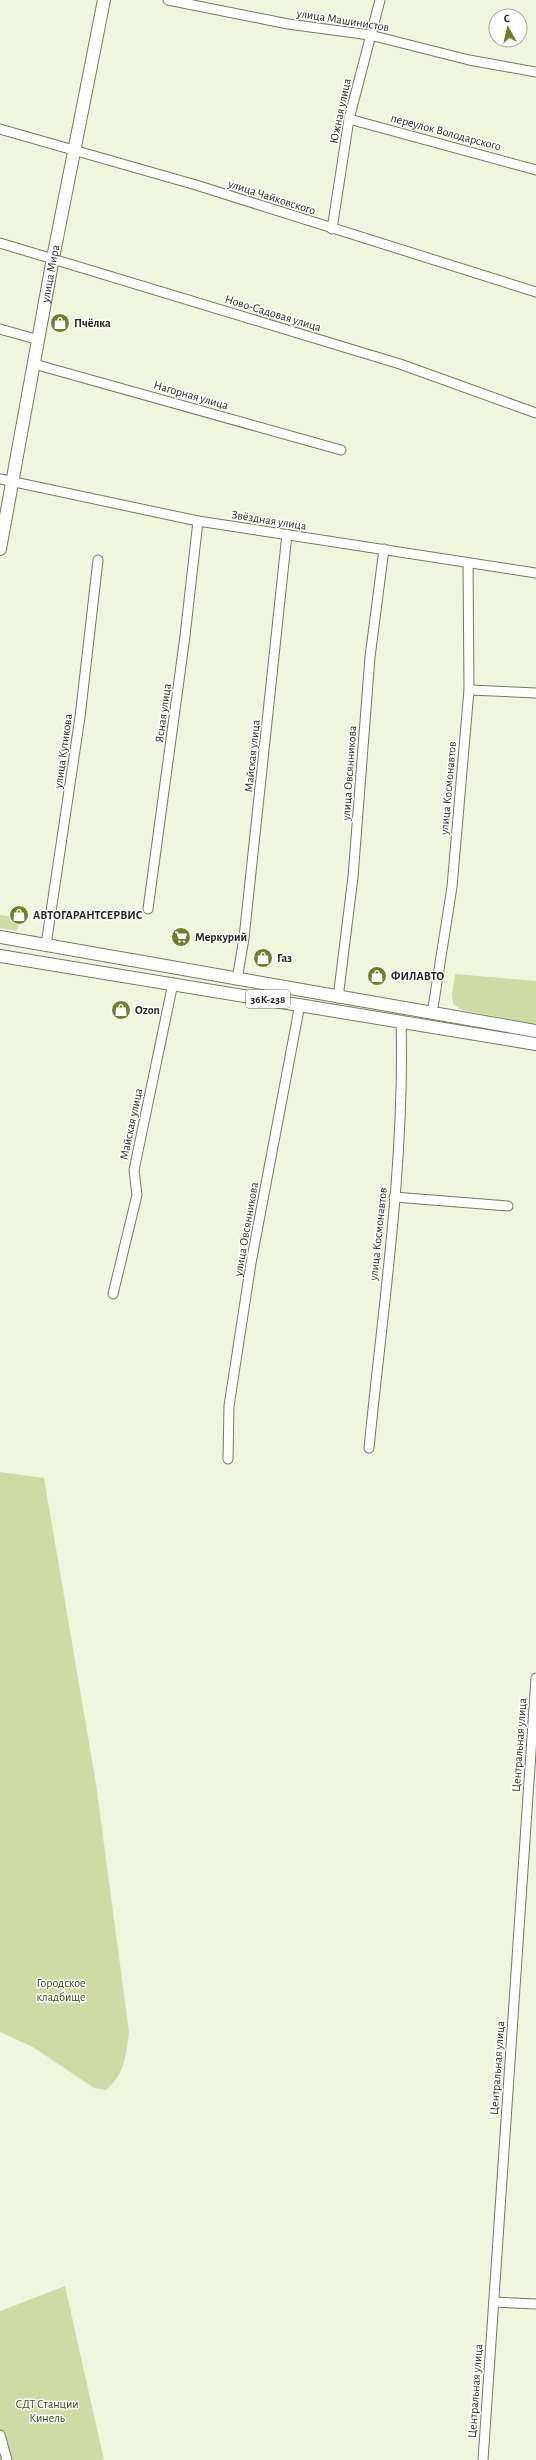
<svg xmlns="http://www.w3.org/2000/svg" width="536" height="2460" viewBox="0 0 536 2460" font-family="'Alegreya Sans',sans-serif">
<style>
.green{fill:#cfdba5}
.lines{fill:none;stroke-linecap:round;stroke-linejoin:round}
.minor-casing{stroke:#767a65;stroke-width:11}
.major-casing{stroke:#767a65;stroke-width:14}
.minor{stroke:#fff;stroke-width:9}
.major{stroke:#fff;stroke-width:12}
.labels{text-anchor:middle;stroke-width:3;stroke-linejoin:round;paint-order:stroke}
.shield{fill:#fff;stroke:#686963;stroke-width:1}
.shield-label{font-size:11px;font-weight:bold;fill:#272920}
.street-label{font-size:12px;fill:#272920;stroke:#fff}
.poi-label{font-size:12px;font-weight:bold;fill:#272920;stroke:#fff;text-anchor:start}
.park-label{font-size:12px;fill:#424a14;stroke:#fff}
</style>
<rect width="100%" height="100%" fill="#f0f6de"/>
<g class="green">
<polygon points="0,915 21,918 17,931 0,928"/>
<polygon points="455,974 536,981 536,1024 462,1010 453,1004 452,994"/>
<path d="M0 1472 44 1478 96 1784 129 2032C126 2055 125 2074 106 2090L94 2088 33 2047 0 2032Z"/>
<polygon points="65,2286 104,2460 0,2460 0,2311"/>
</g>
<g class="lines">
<g class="minor-casing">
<g id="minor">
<polyline points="168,0 288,24 370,35 469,60 536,72"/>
<polyline points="349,119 536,170"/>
<polyline points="0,129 196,185 536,292"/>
<polyline points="332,229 349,119 380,0"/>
<polyline points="0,243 400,364 536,413"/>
<polyline points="0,329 39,340"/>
<polyline points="34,364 341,450"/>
<polyline points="0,479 198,521 536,573"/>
<polyline points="469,690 536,693"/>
<polyline points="148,909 185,636 198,521"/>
<polyline points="46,945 80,717 98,560"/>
<polyline points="237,980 244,938 287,534"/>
<polyline points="338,998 353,877 370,657 384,549"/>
<polyline points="432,1014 452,887 469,690 468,563"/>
<polyline points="394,1197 508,1206"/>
<polyline points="113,1294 137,1195 134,1170 173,983"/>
<path d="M369 1448C383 1306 405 1164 401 1021"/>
<polyline points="228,1459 229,1406 251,1263 300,1004"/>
<polyline points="494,2302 536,2304"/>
<polyline points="0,2435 7,2460"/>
<polyline points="483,2460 536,1678"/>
</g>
</g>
<g class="major-casing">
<g id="major">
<path id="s1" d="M0 549 53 258 104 0"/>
<polyline points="0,937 536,1031"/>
<polyline points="0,956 536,1044"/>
</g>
</g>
<use href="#minor" class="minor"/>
<use href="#major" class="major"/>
</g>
<defs>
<g id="shop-disc" transform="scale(1)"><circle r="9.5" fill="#717f2c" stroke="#fff"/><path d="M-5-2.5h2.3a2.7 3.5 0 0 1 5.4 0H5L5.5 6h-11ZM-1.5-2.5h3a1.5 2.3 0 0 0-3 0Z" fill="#fff"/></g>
<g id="supermarket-disc" transform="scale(1)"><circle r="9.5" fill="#717f2c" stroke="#fff"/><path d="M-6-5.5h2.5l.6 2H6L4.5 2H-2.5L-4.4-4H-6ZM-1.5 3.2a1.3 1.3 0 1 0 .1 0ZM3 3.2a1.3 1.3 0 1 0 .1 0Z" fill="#fff"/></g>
</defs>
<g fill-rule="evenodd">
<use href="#shop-disc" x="60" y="323"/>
<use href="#shop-disc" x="19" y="915"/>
<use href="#supermarket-disc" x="181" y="937"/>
<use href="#shop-disc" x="263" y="958"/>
<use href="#shop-disc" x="377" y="976"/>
<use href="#shop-disc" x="121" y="1010"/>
</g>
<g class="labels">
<rect class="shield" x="246" y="990" width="44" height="18" rx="3"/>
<g class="shield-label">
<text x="268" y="1003">36К-238</text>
</g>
<g class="street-label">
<text transform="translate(343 20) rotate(9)" y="4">улица Машинистов</text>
<text transform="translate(340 111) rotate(-78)" y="4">Южная улица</text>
<text transform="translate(446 132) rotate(15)" y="4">переулок Володарского</text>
<text transform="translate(272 197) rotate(18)" y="4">улица Чайковского</text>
<text dy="4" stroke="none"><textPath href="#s1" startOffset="280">улица Мира</textPath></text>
<text transform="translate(273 313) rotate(17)" y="4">Ново-Садовая улица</text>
<text transform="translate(191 395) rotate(16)" y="4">Нагорная улица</text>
<text transform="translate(269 520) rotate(9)" y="4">Звёздная улица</text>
<text transform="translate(163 713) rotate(-82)" y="4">Ясная улица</text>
<text transform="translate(63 751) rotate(-82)" y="4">улица Кутикова</text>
<text transform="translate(252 756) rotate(-84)" y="4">Майская улица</text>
<text transform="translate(349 773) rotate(-86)" y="4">улица Овсянникова</text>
<text transform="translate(448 788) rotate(-85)" y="4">улица Космонавтов</text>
<text transform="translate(131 1124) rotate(-78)" y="4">Майская улица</text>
<text transform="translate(246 1229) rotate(-80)" y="4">улица Овсянникова</text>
<text transform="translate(378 1234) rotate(-84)" y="4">улица Космонавтов</text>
<text transform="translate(519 1745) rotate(-86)" y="4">Центральная улица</text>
<text transform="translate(497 2068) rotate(-86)" y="4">Центральная улица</text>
<text transform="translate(475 2391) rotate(-86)" y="4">Центральная улица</text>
</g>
<g class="poi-label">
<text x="74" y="327">Пчёлка</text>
<text x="33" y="919">АВТОГАРАНТСЕРВИС</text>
<text x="195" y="941">Меркурий</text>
<text x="277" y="962">Газ</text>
<text x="391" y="980">ФИЛАВТО</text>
<text x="135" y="1014">Ozon</text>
</g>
<g class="park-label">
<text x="61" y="1987">Городское<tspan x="61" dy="14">кладбище</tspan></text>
<text x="47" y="2408">СДТ Станции<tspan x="47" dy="14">Кинель</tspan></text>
</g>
</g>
<g transform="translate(508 28) rotate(352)"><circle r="19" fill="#ffffff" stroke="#a9a9a6"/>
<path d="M0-3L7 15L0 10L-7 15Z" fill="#717f2c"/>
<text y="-6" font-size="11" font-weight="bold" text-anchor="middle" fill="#272920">С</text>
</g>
</svg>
